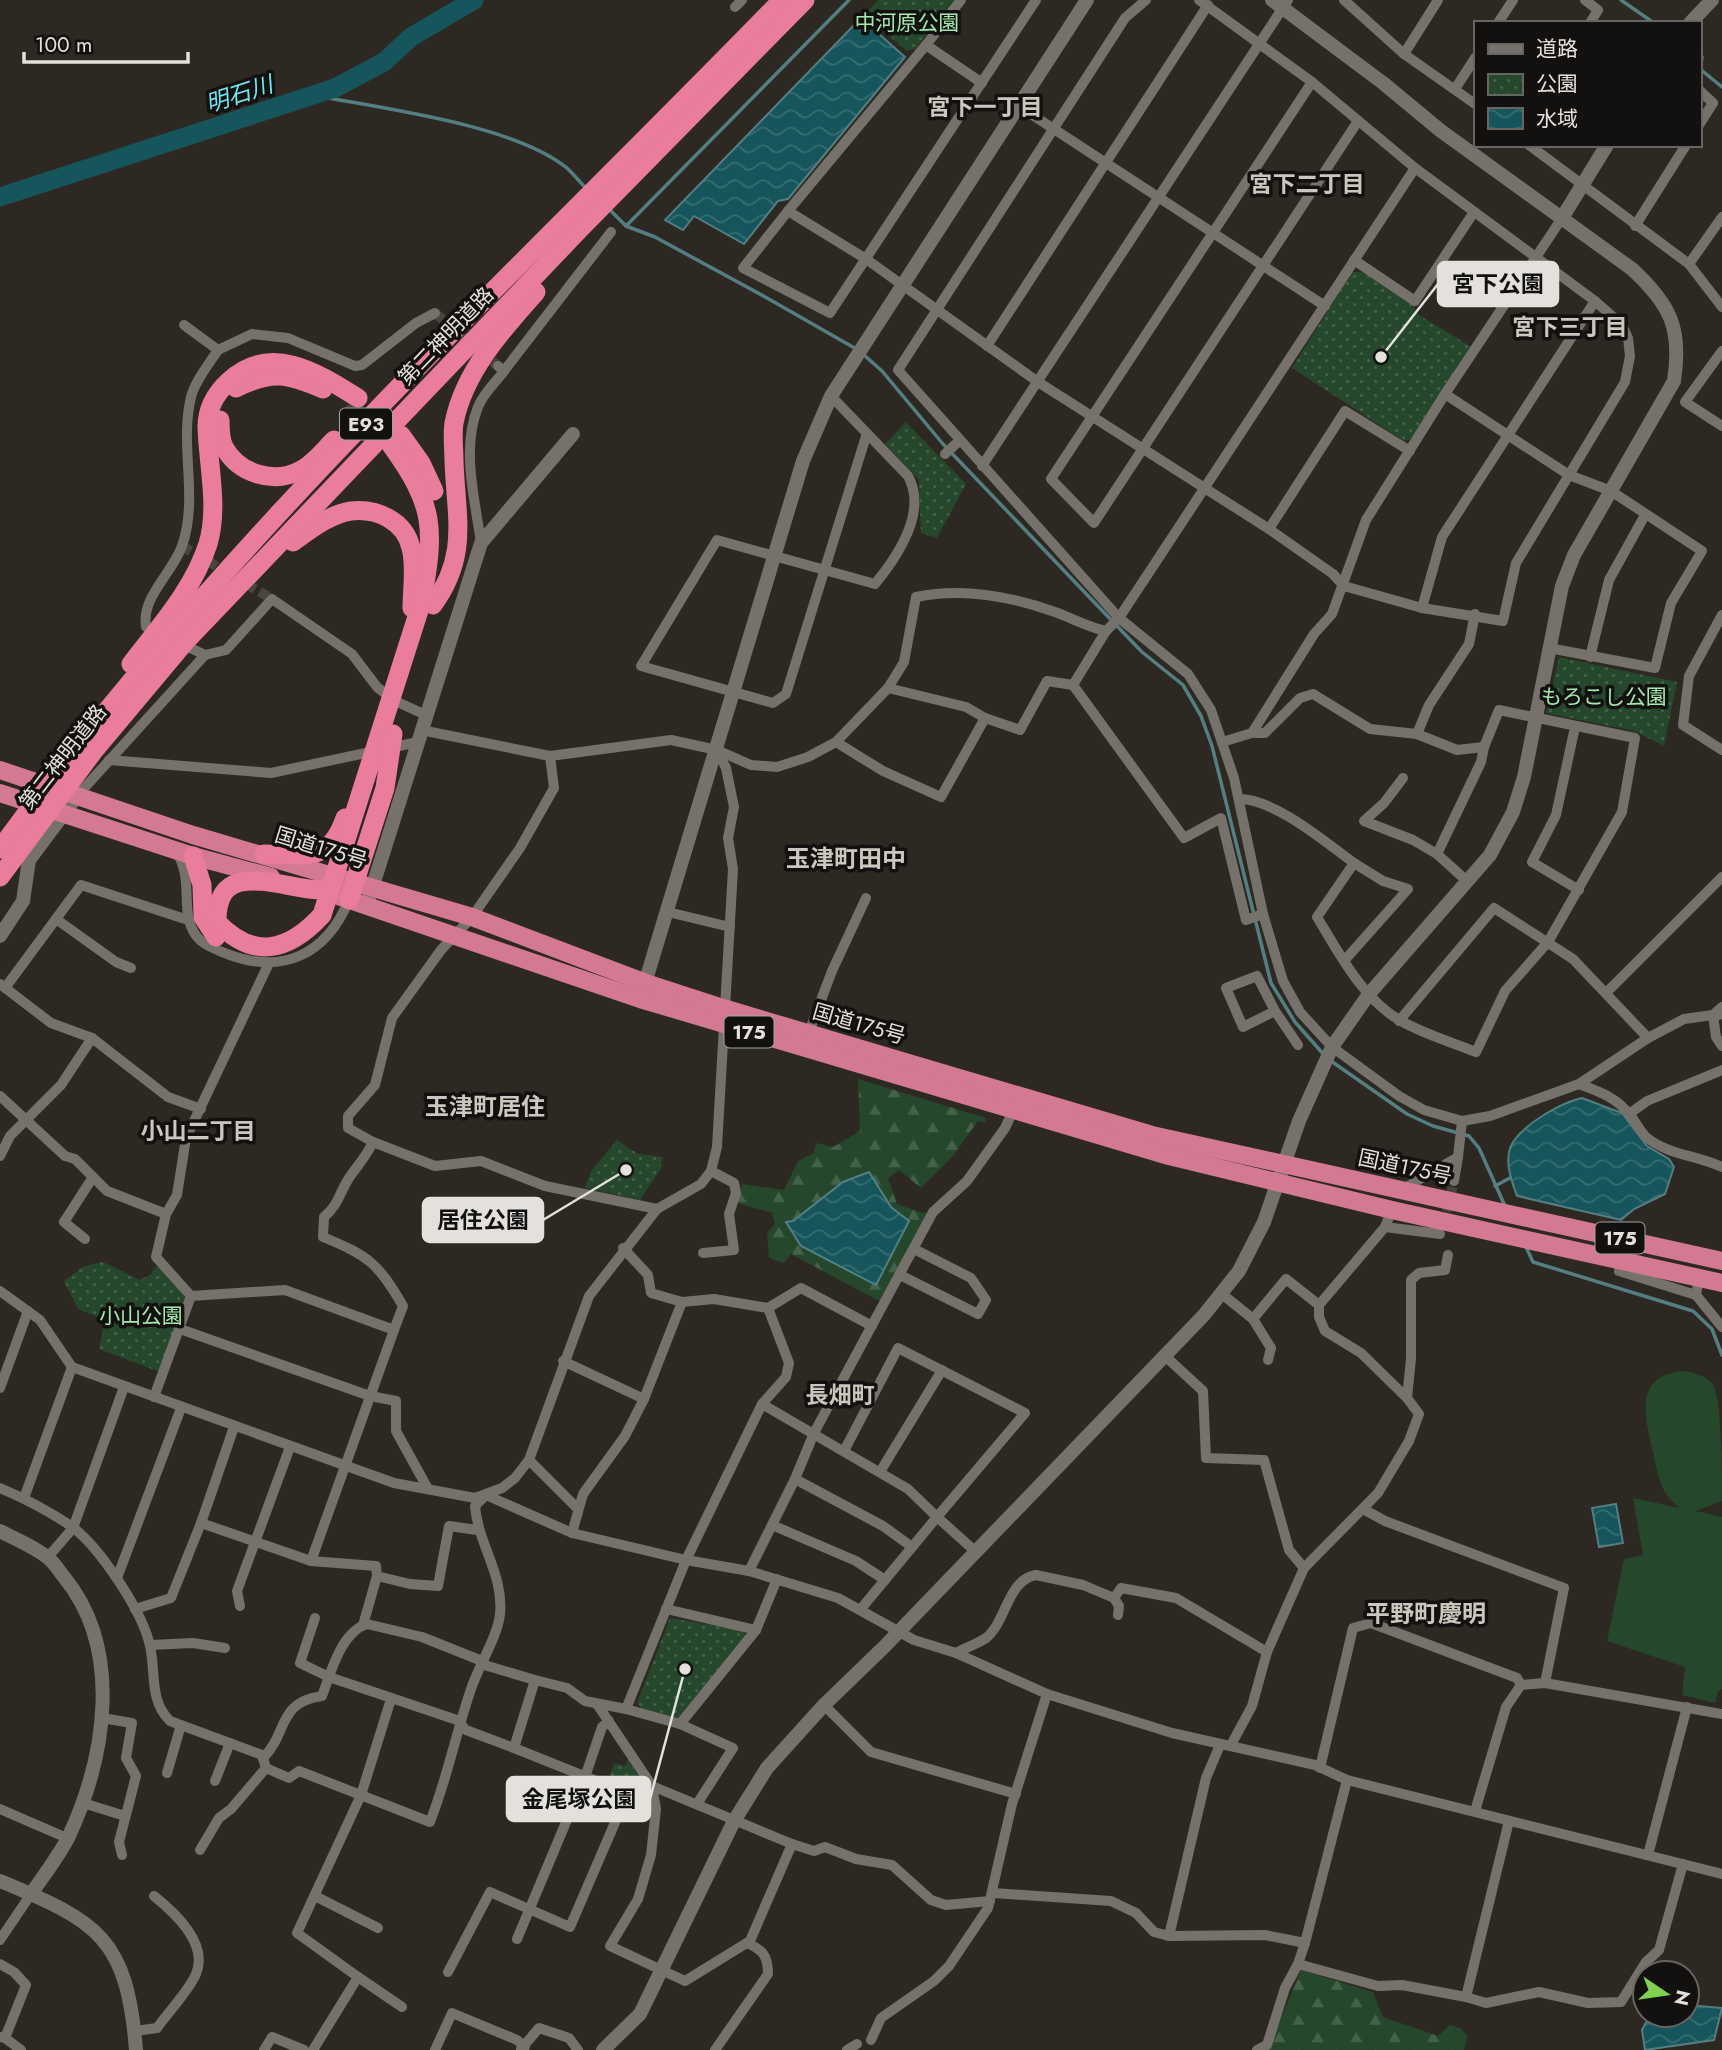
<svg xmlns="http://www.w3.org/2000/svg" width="1722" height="2050" viewBox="0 0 1722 2050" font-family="Jost,'Noto Sans JP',sans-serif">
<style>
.forest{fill:url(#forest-firs)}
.park{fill:url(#park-dots)}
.pitch{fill:#25472b}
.water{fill:url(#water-waves);stroke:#537f82;stroke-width:2}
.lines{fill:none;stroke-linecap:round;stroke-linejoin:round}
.stream{stroke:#537f82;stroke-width:3.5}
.river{stroke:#15555b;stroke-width:19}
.minor-tunnel{stroke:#48443e;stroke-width:10;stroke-dasharray:10 5;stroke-linecap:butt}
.motorway-tunnel{stroke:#48443e;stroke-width:19;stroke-dasharray:19 10;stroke-linecap:butt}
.minor{stroke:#76716a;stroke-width:10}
.tertiary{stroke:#76716a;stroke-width:14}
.trunk{stroke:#d37a92;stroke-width:18}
.motorway{stroke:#ea7c9c;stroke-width:19}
.labels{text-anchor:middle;stroke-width:7;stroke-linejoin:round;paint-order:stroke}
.shield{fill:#13110f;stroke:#a5a39f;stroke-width:2}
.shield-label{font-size:19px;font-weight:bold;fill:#e4e1dd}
.park-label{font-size:21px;fill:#a2e8ac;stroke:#13110f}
.street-label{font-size:21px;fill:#e4e1dd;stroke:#13110f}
.water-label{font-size:23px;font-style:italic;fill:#70e7f3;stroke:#13110f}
.neighbourhood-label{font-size:23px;font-weight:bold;fill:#ccc6be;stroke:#13110f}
.quarter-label{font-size:24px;font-weight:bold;fill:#ccc6be;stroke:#13110f}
.leader{fill:none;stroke:#e4e1dd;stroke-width:2.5}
.callout-dot{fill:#e4e1dd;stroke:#13110f;stroke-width:2.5}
.callout{fill:#e4e1dd;stroke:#e4e1dd;stroke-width:2.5}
.callout-label{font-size:23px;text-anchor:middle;font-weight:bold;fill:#111}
</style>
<defs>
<pattern id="forest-firs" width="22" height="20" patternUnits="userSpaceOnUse" patternTransform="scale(1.75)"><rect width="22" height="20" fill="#25472b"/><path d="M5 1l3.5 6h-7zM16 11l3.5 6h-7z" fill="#446149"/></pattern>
<pattern id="park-dots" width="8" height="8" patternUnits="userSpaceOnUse" patternTransform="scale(1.75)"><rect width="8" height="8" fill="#25472b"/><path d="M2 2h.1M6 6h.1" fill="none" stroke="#446149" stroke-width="1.8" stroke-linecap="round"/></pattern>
<pattern id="water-waves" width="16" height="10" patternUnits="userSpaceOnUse" patternTransform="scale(1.75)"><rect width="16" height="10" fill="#15555b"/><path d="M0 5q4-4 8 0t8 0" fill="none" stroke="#376d72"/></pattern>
</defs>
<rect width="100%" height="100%" fill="#2d2822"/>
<g class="forest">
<polygon points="858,1079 986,1118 985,1122 978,1121 953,1156 921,1188 899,1170 888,1178 897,1204 922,1213 928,1212 879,1301 791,1254 784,1263 769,1258 767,1233 775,1224 772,1213 737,1203 742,1184 784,1190 798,1161 814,1153 816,1143 833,1147 860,1131"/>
<polygon points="1301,1970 1373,1992 1383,2017 1438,2036 1450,2025 1462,2029 1467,2036 1464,2050 1268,2050"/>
</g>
<g class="park">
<polygon points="878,0 955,0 915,49 907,51 864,15"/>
<polygon points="1352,272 1364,272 1414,306 1417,314 1470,346 1412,439 1404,441 1292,368"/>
<polygon points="906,422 966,484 937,538 921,533 919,480 885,444"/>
<polygon points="1559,657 1677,682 1664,746 1634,731 1546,713"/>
<polygon points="617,1140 638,1154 663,1157 660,1170 640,1200 585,1188 591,1171"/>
<polygon points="103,1262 140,1280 151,1274 155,1267 161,1266 183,1293 185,1300 160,1372 99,1349 105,1320 78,1309 64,1281 84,1266"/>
<polygon points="670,1618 742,1630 746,1635 679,1719 642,1709 637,1703"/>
<polygon points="628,1760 641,1780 644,1796 608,1781 614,1763 625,1766"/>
</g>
<path class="pitch" d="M1682 1371C1694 1372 1709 1376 1715 1388 1722 1415 1722 1470 1722 1501L1696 1511 1722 1517V1689L1718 1691 1715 1703 1682 1695 1685 1667 1607 1641 1624 1559 1643 1555 1633 1498 1680 1508C1660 1494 1658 1475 1653 1452 1645 1418 1633 1376 1682 1371Z"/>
<g class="water">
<polygon points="861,18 905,57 788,199 778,201 744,244 694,216 683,230 665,220"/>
<path d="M1582 1098 1622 1113 1647 1146 1669 1159 1674 1167 1665 1194 1634 1209 1621 1220 1517 1196C1511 1180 1503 1158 1513 1142 1526 1123 1560 1103 1582 1098Z"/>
<polygon points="869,1172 891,1207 909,1221 876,1285 801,1246 786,1222 793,1221 843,1182"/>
<polygon points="1616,1504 1623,1543 1599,1547 1592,1508"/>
<polygon points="1687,2005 1722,2008 1714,2040 1645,2050 1642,2030 1650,2015 1687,2015"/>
</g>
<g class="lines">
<g class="stream">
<polyline points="1621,0 1654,23"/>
<polyline points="1699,55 1702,57 1700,69 1722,87"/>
<path d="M312 95C381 108 508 124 563 165 572 171 578 181 586 188"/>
<polyline points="610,210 626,226 655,237 767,298 858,350"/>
<polyline points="626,226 849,0"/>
<polyline points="864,355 882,371 943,444 1093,601 1142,652 1183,685 1201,716 1212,746 1271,983 1295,1022 1325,1056"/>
<polyline points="1331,1061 1407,1114 1433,1126 1469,1136 1479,1148 1505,1206"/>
<polyline points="1495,1186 1510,1178"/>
<polyline points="1526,1247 1533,1262 1693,1311 1712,1329 1722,1355"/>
</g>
<polyline class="river" points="0,197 335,88 384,62 411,37 474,0"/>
<g class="minor-tunnel">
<polyline points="435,313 498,366"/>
<polyline points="182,546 272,599"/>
<polyline points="1443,1226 1454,1181"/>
</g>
<polyline class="motorway-tunnel" points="347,406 377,432"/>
<g class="minor">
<polyline points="1146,0 1125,18 898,370 1119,618 1188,674 1211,710 1234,778 1263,914 1283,981 1300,1012 1332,1047 1399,1096 1424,1110 1462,1121 1490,1116 1579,1084 1648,1038 1684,1019 1713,1015 1722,1007"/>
<polyline points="1344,0 1404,54 1475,104"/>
<polyline points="1585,0 1598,10 1590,23"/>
<polyline points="735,7 742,0"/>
<polyline points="1498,23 1513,0"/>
<polyline points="926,45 961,0"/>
<polyline points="1404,54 1438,0"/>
<polyline points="1312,82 1051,479 1094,523 1358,121"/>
<polyline points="982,83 926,45 788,211 866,259 1038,382 1269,529 1333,574 1344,586 1422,608 1503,621 1516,563 1625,382 1630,356 1628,338 1622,325 1595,301 1415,168 1312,82 1199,0"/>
<polyline points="1455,89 1475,58"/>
<polyline points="1699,90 1713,103 1699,125"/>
<polyline points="1017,105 1325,306"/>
<polyline points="1529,145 1689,264 1722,307"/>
<polyline points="788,211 743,268 830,313 1036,0"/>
<polyline points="1635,226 1686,145"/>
<polyline points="1354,260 1415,301 1474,212"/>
<polyline points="1689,264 1722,217"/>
<polyline points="184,325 218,350 252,334 288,338 355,366 362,365 416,323 435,313"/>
<polyline points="987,346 1208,5"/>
<polyline points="1722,351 1685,402 1722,426"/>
<polyline points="504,371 611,232"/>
<polyline points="1445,394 1569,475 1611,491 1702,551 1671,603 1655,668 1549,648"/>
<path d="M831 396 908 476C928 512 898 556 875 584L717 540 641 666 773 703 786 694 867 433"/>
<polyline points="945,454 959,441"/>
<polyline points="982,466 1288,0"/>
<polyline points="1269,529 1345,411 1410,451"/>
<path d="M481 543C475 499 461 449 478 407 483 394 496 382 504 371L498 366"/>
<polyline points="1422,608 1442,537 1595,301"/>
<polyline points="1722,615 1689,676 1683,725 1722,750"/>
<path d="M159 633 146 627C141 597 172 574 182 546 199 497 179 447 191 397 195 381 209 364 218 350"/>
<polyline points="205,655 226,650 272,599 352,654 377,687 395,701 426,715"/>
<polyline points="1590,657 1609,580 1645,515"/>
<polyline points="888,688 966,707 985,718 1020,730 1047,681 1073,685"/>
<polyline points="1575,727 1556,815 1532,862 1579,890"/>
<path d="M421 730 550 756 671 740 717 750 751 765 777 767 808 757 836 742 888 688 904 662 916 597C963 587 1010 596 1055 612 1072 618 1087 627 1106 631"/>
<polyline points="1252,733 1265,733 1300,698 1313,694 1370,729 1417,734 1457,750 1484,747"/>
<polyline points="1417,734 1429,705 1469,644 1475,614"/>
<polyline points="836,742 883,771 941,797 985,718"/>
<polyline points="1222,742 1252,733 1314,634 1332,614 1366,520 1445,394 1562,218"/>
<polyline points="550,756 554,788 520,848 472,917 441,950 392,1018 375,1085 348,1116 348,1128 373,1142 435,1166 481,1161 545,1186 657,1209"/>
<polyline points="109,760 271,773 418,742"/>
<polyline points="1403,778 1384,803 1364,821 1413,840 1437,854"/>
<polyline points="77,796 205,655 180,643"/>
<path d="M1239 799C1275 799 1325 842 1354 863"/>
<path d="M176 851C195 881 179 910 195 934 202 945 215 949 227 954 283 975 326 955 349 900"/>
<polyline points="668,912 730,927"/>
<polyline points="1263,914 1246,920 1221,818 1184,838 1073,685 1106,631 1119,618 1415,168"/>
<polyline points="56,919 116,962 131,968"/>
<path d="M1344 961 1408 889 1383 881 1354 863 1317 917C1339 953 1363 1000 1401 1021 1424 1034 1451 1042 1476 1052L1505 991 1548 942 1622 812 1635 738 1499 710 1484 747 1481 762 1437 854 1468 882"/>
<polyline points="0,984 51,1023 92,1038 168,1097 201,1109"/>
<polyline points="5,988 81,885 188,920"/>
<polyline points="1606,993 1722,877"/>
<polyline points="1275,1011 1243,1027 1226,988 1257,976 1275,1011 1298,1045"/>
<polyline points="1719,1015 1713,1015 1716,1037 1722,1046"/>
<polyline points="1399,1021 1494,908 1573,959 1648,1038"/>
<polyline points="809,1032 832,971 866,898"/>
<path d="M1579 1084C1600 1092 1616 1097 1630 1115 1636 1122 1640 1131 1646 1137 1668 1155 1696 1155 1722 1167"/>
<polyline points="0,1096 65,1156 75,1159 107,1191 166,1214"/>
<polyline points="1629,1114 1647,1101 1722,1070"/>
<path d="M373 1142C367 1155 359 1164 351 1175 340 1190 339 1205 324 1217L323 1237C369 1256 378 1263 403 1306L394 1330"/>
<polyline points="0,1156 10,1136 61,1085 92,1038"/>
<polyline points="1454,1181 1458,1157"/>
<polyline points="1403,1189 1458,1157 1462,1121"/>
<polyline points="1385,1227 1440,1234"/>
<polyline points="85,1239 64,1222 93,1177"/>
<polyline points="623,1248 648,1275 651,1293 682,1302 714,1299 768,1308"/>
<polyline points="703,1253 734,1250 729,1214 736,1193 734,1183 711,1171"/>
<polyline points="1621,1261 1619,1271 1696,1295"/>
<polyline points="900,1275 978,1314 986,1300 971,1278 914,1249"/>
<polyline points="1699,1278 1696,1295 1722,1327"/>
<polyline points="0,1291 40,1320 72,1367 394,1483 475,1498 502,1488 515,1478 529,1460 589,1296 657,1209 701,1184 711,1171 717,1147 733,869 728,838 734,807 726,768 717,750"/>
<polyline points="1222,1294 1253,1319 1271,1348 1268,1360"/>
<polyline points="191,1296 156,1257 166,1214 177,1195 186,1138 269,963"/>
<polyline points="1319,1305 1319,1317 1325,1331 1361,1353 1407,1398"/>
<polyline points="1253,1319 1286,1279 1319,1305 1385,1227 1392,1210"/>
<polyline points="180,1329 370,1396 396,1401 396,1431 428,1489"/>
<polyline points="1165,1356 1203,1391 1206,1458 1264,1460 1289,1550 1304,1568"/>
<polyline points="563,1361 644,1399"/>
<polyline points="0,1388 28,1311"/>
<polyline points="154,1397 191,1296 285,1290 394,1330 311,1561 201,1523"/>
<polyline points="762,1404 786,1377 789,1363 768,1308 801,1288 872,1326"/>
<polyline points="844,1451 898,1348 1025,1413 937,1517 976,1552"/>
<polyline points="529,1460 578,1509"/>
<polyline points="880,1472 942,1370"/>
<polyline points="795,1479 883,1526 912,1547"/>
<path d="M0 1488C24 1498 49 1511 71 1526 99 1546 143 1612 150 1646 156 1672 149 1701 170 1721L262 1755 266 1768 289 1778 299 1771 430 1822C447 1779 456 1733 471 1689 478 1667 498 1636 500 1614 504 1575 478 1544 475 1506L485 1496"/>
<polyline points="486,1495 572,1533 686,1560 749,1571 838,1598 914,1640 956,1653 1047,1694 1172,1733 1315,1765 1347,1780 1722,1874"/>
<polyline points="24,1498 72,1367"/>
<polyline points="1363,1509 1385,1521 1564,1588 1545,1683"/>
<polyline points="772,1525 856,1561 885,1580"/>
<polyline points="572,1533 583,1494 625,1436 644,1399 682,1302"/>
<polyline points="48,1557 73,1528 124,1387"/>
<polyline points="311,1561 376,1566 377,1576 410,1584 438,1586 449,1526 477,1530"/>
<polyline points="749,1571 795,1479 814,1433 933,1212 967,1181 1005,1128 1015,1107"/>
<polyline points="117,1578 181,1408"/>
<polyline points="1114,1598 1119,1606 1118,1615"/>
<polyline points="240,1606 237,1591 290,1447"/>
<polyline points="135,1609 171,1598 201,1523 234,1427"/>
<polyline points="666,1609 756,1630"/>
<polyline points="315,1618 300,1663 329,1677 457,1720 466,1730 514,1748 535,1680 567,1688 585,1701 626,1709 686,1560 762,1404 908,1489 937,1517 860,1610"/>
<polyline points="363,1625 377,1576"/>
<polyline points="150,1645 193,1643 225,1648"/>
<path d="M956 1653C965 1648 977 1644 986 1638 1007 1621 1007 1580 1036 1575L1083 1585 1114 1598 1121 1588 1176 1598 1267 1652"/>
<polyline points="481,1664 535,1680"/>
<polyline points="597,1704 652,1786 656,1809 651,1855 638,1899 610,1946 685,1981 750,1941 792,1844 652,1786"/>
<polyline points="824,1705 871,1752 1016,1794"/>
<polyline points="626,1709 680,1724 756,1630 777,1579"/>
<polyline points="102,1718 132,1723 126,1758 136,1776 119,1842 122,1855"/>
<polyline points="680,1724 733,1748 697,1804"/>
<polyline points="1231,1745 1252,1706 1267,1652 1304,1568 1378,1493 1409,1441 1419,1414 1407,1398 1411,1359 1411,1280 1419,1273 1445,1270 1448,1255"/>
<path d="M263 1758C288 1734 277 1702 322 1696 331 1672 341 1632 367 1624L422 1637 482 1661"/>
<polyline points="1320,1768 1353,1628 1371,1623 1517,1678 1521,1685"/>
<polyline points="167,1773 181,1725"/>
<polyline points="215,1781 230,1743"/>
<polyline points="83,1803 125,1816"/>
<polyline points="0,1809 67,1838"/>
<polyline points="1475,1811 1506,1707 1521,1685 1545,1683 1722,1714"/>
<polyline points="1509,1821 1466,1997 1486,2003 1539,1992 1588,2003 1621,2002 1646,1962 1659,1950 1683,1864"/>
<polyline points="792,1844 814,1851 825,1847 856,1859 892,1865 931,1900 946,1905 990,1901"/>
<polyline points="200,1850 219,1818 231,1809 266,1768"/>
<polyline points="1648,1855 1687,1707"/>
<polyline points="993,1893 1111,1901 1136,1913 1154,1932 1169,1936 1265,1935 1305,1943 1347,1780"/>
<polyline points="315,1896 378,1928"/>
<polyline points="1169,1936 1206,1778 1220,1745"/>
<polyline points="517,1939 585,1777 602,1727 609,1721"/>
<polyline points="0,1940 31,1894"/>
<polyline points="1305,1943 1298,1964 1378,1986 1402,1985 1466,1997"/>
<polyline points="0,1964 14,1972 26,1985 5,2038 0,2037"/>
<polyline points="448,1972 490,1892 570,1927 623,1804 624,1792 514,1748"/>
<polyline points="358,1977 402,2007"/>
<path d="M135 2031 157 2028C169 2011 188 1992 196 1974 209 1943 174 1912 154 1896"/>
<polyline points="5,2038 21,2050"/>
<polyline points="871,2040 881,2018 934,1981 949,1966 988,1908 1012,1804 1047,1694"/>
<polyline points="521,2049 539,2028 569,2038 578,2050"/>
<polyline points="264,2050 272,2037 304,2050"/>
<polyline points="313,2050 358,1977 297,1933 361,1795 391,1699"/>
<polyline points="435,2050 452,2013 517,2040 525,2047"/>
<path d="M715 2050 768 1974C768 1956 763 1950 747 1943"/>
<polyline points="847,2050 857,2044"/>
<polyline points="1257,2050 1267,2045 1285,1988 1298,1964"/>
</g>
<g class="tertiary">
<polyline points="1690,23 1712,0"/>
<polyline points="1562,218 1607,145"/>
<polyline points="369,898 481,543 573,434"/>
<polyline points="0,936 23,901 29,860 77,796"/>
<polyline points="642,993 803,461 831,396 1087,0"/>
<path d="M0 1531C15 1539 33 1546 47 1557 54 1562 59 1571 64 1577 123 1649 106 1756 69 1836 59 1856 44 1875 31 1894"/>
<path d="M0 1881C99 1922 127 1938 136 2050"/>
<path d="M603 2050 640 2014 734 1821 767 1768 824 1705 884 1647 1204 1315 1239 1271 1264 1222 1299 1121 1332 1047 1369 994 1490 855 1513 812 1524 777 1562 586 1574 555 1674 381C1682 329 1671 305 1632 269L1441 131 1383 83 1272 0"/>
</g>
<g class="trunk">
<polyline points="0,770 193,835 472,917 646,983 723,1008 1152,1135 1722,1261"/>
<polyline points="0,793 193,856 271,877"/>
<polyline points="338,896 640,999 1169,1156 1392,1210 1722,1283"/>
</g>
<g class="motorway">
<path d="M236 388C273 370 287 374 323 389"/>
<path d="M220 420C220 428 220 439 224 447 238 473 273 485 301 470 313 464 324 450 334 440"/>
<polyline points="401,435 421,463 434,491"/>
<path d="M293 542C310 530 330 514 351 511 377 508 405 521 411 548 416 566 412 589 412 608"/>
<path d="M433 605C469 555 456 518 454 461 454 449 452 435 454 423 464 372 502 330 536 292"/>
<path d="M131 664C160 626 193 590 208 544 219 507 208 465 207 427 207 409 216 393 229 381 271 342 318 373 358 398"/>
<path d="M0 849C225 539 516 274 782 0"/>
<path d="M264 854C303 854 329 865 345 818"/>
<polyline points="193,856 202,885 203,917 216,937"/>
<polyline points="0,877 93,752 186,641 579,230 805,0"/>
<path d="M319 890C279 888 216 857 217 922 253 960 288 952 322 915L422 601C435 528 435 506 391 445"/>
<polyline points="349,900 385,788 393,734"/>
</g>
</g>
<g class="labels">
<g class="shield">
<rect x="340" y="408.5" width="52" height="31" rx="5"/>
<rect x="724.5" y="1016.5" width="49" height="31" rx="5"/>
<rect x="1595.5" y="1222.5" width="49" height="31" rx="5"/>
</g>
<g class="shield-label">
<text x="366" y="431">E93</text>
<text x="749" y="1039">175</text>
<text x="1620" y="1245">175</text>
</g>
<g class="park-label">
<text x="907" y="30">中河原公園</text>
<text x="1604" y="704">もろこし公園</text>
<text x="141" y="1323">小山公園</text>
</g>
<g class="street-label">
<text transform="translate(446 336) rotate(-46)" y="7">第二神明道路</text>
<text transform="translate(63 757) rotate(-52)" y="7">第二神明道路</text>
<text transform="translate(321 848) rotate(17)" y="7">国道175号</text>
<text transform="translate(859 1024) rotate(16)" y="7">国道175号</text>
<text transform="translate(1405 1167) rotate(12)" y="7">国道175号</text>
</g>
<g class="water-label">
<text transform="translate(239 94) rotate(-18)" y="8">明石川</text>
</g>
<g class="neighbourhood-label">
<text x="985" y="115">宮下一丁目</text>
<text x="1307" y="192">宮下二丁目</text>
<text x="1570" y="335">宮下三丁目</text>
<text x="198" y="1139">小山二丁目</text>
<text x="840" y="1403">長畑町</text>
</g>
<g class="quarter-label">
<text x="846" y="867">玉津町田中</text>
<text x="485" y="1115">玉津町居住</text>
<text x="1426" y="1622">平野町慶明</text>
</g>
</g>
<path class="leader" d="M1381 357L1438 284M626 1170L543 1220M685 1669L650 1799"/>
<g class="callout-dot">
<circle cx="1381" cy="357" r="7"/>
<circle cx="626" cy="1170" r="7"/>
<circle cx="685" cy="1669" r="7"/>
</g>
<g class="callout">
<rect x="1438" y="262" width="120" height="44" rx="7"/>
<rect x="423" y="1198" width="120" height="44" rx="7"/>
<rect x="507" y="1777" width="143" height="44" rx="7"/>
</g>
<g class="callout-label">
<text x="1498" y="292">宮下公園</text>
<text x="483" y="1228">居住公園</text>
<text x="579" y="1807">金尾塚公園</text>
</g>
<rect x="1474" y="21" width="228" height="126" fill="#13110f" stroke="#676461" stroke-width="2"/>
<rect x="1488" y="44" width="35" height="10" fill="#76716a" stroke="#676461" stroke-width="2"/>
<text x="1536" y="56" font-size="21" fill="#e4e1dd">道路</text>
<rect x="1488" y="74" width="35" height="21" fill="url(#park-dots)" stroke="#676461" stroke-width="2"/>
<text x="1536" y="91" font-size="21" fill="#e4e1dd">公園</text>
<rect x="1488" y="108" width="35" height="21" fill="url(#water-waves)" stroke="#676461" stroke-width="2"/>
<text x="1536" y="126" font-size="21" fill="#e4e1dd">水域</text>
<g transform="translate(1666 1994) rotate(103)"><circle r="33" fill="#13110f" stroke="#676461" stroke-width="2"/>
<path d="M0-5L12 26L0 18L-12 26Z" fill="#81d050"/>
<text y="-10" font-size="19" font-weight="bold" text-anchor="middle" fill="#e4e1dd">N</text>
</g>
<path d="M24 52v10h164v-10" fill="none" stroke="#e4e1dd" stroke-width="3.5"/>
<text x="35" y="52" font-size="21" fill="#e4e1dd" stroke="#13110f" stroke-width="5" paint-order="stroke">100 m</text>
</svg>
